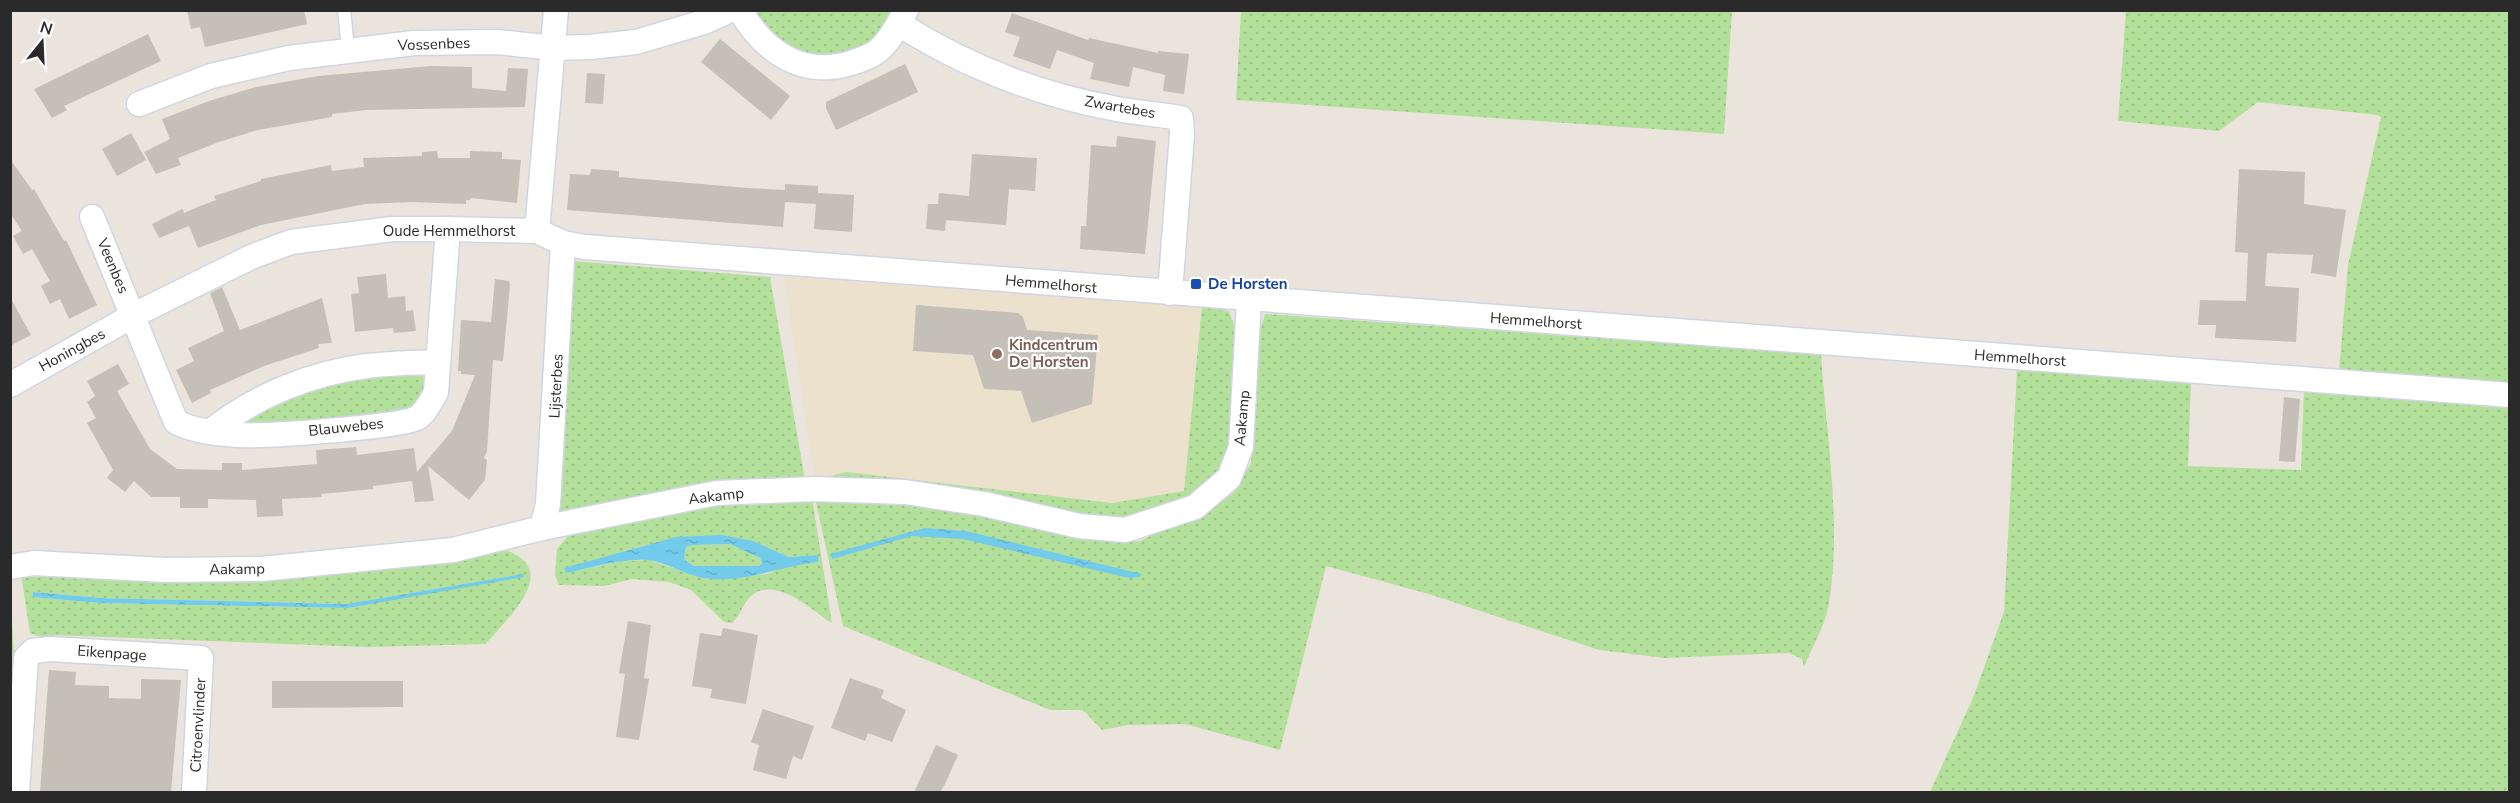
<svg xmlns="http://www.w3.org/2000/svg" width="2520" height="803" viewBox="0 0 2520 803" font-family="'Nunito Sans',sans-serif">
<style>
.education{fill:#ece1cc}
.grass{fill:url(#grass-dots);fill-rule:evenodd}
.water{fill:url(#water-ripples);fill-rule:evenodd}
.building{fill:#c4bfb7}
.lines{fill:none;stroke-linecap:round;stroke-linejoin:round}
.lane-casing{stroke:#d1d5e2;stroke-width:15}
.street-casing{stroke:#d1d5e2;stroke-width:27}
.lane{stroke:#fff;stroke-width:12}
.street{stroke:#fff;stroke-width:24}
.transit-dot{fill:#1a4fb4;stroke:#fff;stroke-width:2}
.education-dot{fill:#8d6e63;stroke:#fff;stroke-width:2}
.labels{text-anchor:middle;stroke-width:4.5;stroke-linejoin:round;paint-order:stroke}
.street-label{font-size:15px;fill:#2a2a2a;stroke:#fff}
.transit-label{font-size:15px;font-weight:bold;fill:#164399;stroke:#fff;text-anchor:start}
.education-label{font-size:15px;font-weight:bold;fill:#785e54;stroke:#fff;text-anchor:start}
</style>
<defs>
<pattern id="grass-dots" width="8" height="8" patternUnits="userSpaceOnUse" patternTransform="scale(1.5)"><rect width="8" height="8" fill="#b3e09a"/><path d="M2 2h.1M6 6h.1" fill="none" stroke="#9ac085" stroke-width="1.8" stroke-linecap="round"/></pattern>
<pattern id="water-ripples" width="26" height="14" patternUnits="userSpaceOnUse" patternTransform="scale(1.5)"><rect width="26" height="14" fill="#72cbea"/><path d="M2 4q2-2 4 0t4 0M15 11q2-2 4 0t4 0" fill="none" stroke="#63aec9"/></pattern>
</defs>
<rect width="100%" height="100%" fill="#ebe4dc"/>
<polygon class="education" points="784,277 1202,306 1184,491 1112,503 846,472 815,480"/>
<g class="grass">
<polygon points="753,11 895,11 878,38 848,55 818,59 792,51 763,32"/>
<polygon points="1241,11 1732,11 1724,134 1236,100"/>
<polygon points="2126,11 2509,11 2509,384 2339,371 2348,265 2381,117 2377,115 2258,102 2219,131 2118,121"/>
<path d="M572 261 770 277 805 480C741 482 679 488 617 500 598 503 573 520 556 509Z"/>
<polygon points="1202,306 1229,311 1242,348 1235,451 1212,486 1135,523 815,480 846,472 1112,503 1184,491"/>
<path d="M1265 314 1821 354C1826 432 1842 526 1829 603 1826 624 1812 647 1804 667L1802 659 1789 653 1665 658 1599 650 1429 594 1326 566 1280 750 1185 724 1128 725 1102 730 1083 710H1050L843 626 815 498 930 505 1128 542 1140 541 1224 500 1235 491 1251 463 1261 327Z"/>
<polygon points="2017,369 2191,381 2188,466 2301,470 2304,389 2509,404 2509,792 1930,792 1973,698 2004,612"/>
<polygon points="418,372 428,381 418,410 261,429 234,421 314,383"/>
<path d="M786 498H812L832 623C811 610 776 575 751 596 743 603 741 615 732 623L724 622 691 590 669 582 632 579 604 586 559 585 555 575 557 549 572 531 643 514ZM753 541 789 557 817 555 818 562 788 565 767 574 707 579 649 560 623 561 566 573 564 569 646 545Z"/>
<polygon points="730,544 760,558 762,563 759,566 693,566 684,559 686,547 692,545"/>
<path d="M502 549C564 568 509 616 486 644L367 647 54 635 52 641 30 633 21 574ZM523 574 348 608 100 603 32 597 33 592 101 598 346 604Z"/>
<polygon points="10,590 16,682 11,682"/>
</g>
<g class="water">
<polygon points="925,528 966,531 1141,574 1140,577 1129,578 963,539 912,536 832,559 830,554"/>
<path d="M721 535 753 541 789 557 818 555V562C781 566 748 582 710 579 688 577 669 563 648 560 621 558 592 568 566 573L564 568 676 537ZM730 544 760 558 762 563 759 566H693L684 559 686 547 692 545Z"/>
<polygon points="523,574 524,577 348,608 100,603 32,597 33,592 101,598 346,604"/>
</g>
<g class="building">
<polygon points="187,10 304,10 307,24 205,47 200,27 191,29"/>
<polygon points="1012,13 1088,40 1089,38 1158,53 1158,51 1189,54 1184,94 1163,91 1165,75 1133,67 1129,87 1090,79 1094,63 1057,50 1050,69 1013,56 1020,37 1005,32"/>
<polygon points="148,34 161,61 64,106 67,110 52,118 34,89"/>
<polygon points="720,39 790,96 771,120 701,62"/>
<polygon points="905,64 918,92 836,130 826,108 826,102"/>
<polygon points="431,66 472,67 472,88 506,91 508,68 528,69 525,107 366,110 332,114 332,117 258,130 219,142 178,158 181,165 156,174 144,152 170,139 162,119 209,101 256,87 318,76"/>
<polygon points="587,73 605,74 603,104 585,103"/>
<polygon points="131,133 146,160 117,176 102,149"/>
<polygon points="1117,136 1156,141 1145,254 1080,249 1081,226 1086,226 1091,145 1116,147"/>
<polygon points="437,151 438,158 470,158 470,151 502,152 502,159 521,160 517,203 471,198 470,200 466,200 466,204 412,202 365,204 261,225 198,248 189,226 159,238 152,224 178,211 183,209 184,213 200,206 216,200 214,196 261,181 261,179 331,165 332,171 364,167 363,158 422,156 422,152"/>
<polygon points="972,154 1037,158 1035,191 1009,189 1006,225 946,220 945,231 926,229 928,204 938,204 939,193 969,196"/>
<polygon points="10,159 32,190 34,189 64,241 66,240 97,305 69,319 60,299 50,304 41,286 50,281 32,249 23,254 13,236 22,231 10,213"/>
<polygon points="591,169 619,171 619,177 748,188 785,190 785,184 818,186 818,193 854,195 852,232 814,229 816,204 785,202 783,227 567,210 570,174 590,175"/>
<polygon points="2239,169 2305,172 2304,204 2346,210 2336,277 2311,273 2313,255 2267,253 2265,286 2299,288 2296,342 2215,338 2216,325 2198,325 2200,300 2246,301 2248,253 2235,252"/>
<polygon points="386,274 388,298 405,296 406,311 413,310 416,331 394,333 393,328 355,332 351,294 359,293 357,277"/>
<polygon points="495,279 509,281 510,285 503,361 493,360 487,451 484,458 487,460 485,480 469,500 428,466 434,501 415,502 412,481 373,486 373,489 321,494 322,497 282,499 283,516 257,517 256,500 208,499 208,508 180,508 180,497 151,497 134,481 125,492 107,478 113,470 87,423 96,418 87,402 95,396 87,381 118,364 129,384 117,391 150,449 177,469 222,470 222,463 242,463 242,470 317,464 316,450 356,447 357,455 414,448 417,472 452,431 475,375 461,374 461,371 458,371 461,320 491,322"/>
<polygon points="222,287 240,330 322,298 332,343 318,344 319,348 264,366 210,390 211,393 192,403 176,370 194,361 188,348 224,331 210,293"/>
<polygon points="10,297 31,335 10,346"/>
<polygon points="916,305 1018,313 1023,317 1027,330 1098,335 1092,404 1032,423 1021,391 984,389 973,355 913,351"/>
<polygon points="2284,397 2300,399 2295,462 2279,461"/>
<polygon points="628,621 651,625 644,678 649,679 639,740 616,737 625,674 619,673"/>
<polygon points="723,628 758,635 746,704 710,698 712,689 692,686 700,633 721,636"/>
<polygon points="49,670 76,672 75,685 109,686 109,698 141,699 141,679 181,680 171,792 40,792"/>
<polygon points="850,678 884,690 881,698 906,710 892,742 868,733 865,741 831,728"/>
<polygon points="272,681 403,681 403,707 272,708"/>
<polygon points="763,709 814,726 802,760 793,756 786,779 753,770 759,745 751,742"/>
<polygon points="936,745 958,755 945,784 940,792 914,792"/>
</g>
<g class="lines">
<g class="lane-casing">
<polyline id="lane" points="344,10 348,49"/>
</g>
<g class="street-casing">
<g id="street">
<path d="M740 10C764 52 802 78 851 63 860 60 873 56 880 49 891 39 899 23 906 10"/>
<path d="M899 24C964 65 1037 94 1112 108 1135 113 1158 114 1181 118L1182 134 1170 293"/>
<polyline points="139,104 211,76 289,58 414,43 498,42 553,48 590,47 636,42 704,22 730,10"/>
<path d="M92 217 176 422C194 431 218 434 238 435 262 437 400 427 417 418 426 412 431 401 436 392L448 229"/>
<polyline points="537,231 556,10"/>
<polyline points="10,385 134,315 251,257 291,242 392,229 448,229 537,231 563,243 585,247 2510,395"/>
<path d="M211 431C255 396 311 373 367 366 390 363 413 363 436 362"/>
<polyline points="542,528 548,504 563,243"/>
<polyline points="10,567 34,563 165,570 261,569 453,550 542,528 717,493 814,489 905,492 984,504 1079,526 1125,530 1195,507 1229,478 1241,447 1249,300"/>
<polyline points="17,792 26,658 33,651 50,649 201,658 194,792"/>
</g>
</g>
<use href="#lane" class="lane"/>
<use href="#street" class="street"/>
</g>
<rect class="transit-dot" x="1190" y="278" width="12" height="12" rx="3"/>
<circle class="education-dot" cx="997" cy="354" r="6"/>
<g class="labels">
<g class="street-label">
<text transform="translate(434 44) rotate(-2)" y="5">Vossenbes</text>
<text transform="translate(1120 107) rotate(10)" y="5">Zwartebes</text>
<text x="449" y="236">Oude Hemmelhorst</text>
<text transform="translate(113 266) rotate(67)" y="5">Veenbes</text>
<text transform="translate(1051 284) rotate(5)" y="5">Hemmelhorst</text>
<text transform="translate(1536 321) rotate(4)" y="5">Hemmelhorst</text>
<text transform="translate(72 350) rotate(-29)" y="5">Honingbes</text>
<text transform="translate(2020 358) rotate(4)" y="5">Hemmelhorst</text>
<text transform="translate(556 386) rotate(-87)" y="5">Lijsterbes</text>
<text transform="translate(1242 418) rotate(-85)" y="5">Aakamp</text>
<text transform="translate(346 427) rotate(-6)" y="5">Blauwebes</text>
<text transform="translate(716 496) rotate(-7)" y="5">Aakamp</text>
<text transform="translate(237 569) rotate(-1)" y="5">Aakamp</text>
<text transform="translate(112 653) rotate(4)" y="5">Eikenpage</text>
<text transform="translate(198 725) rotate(-87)" y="5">Citroenvlinder</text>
</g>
<g class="transit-label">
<text x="1208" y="289">De Horsten</text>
</g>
<g class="education-label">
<text x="1009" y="350">Kindcentrum<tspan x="1009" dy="17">De Horsten</tspan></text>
</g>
</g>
<rect width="2520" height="803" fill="none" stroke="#2a2a2a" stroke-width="24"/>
<g transform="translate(42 42) rotate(18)" stroke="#ffffff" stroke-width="4.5" paint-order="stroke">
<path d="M0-4.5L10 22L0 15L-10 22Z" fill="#2a2a2a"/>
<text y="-9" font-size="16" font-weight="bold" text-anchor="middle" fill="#2a2a2a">N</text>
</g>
</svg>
